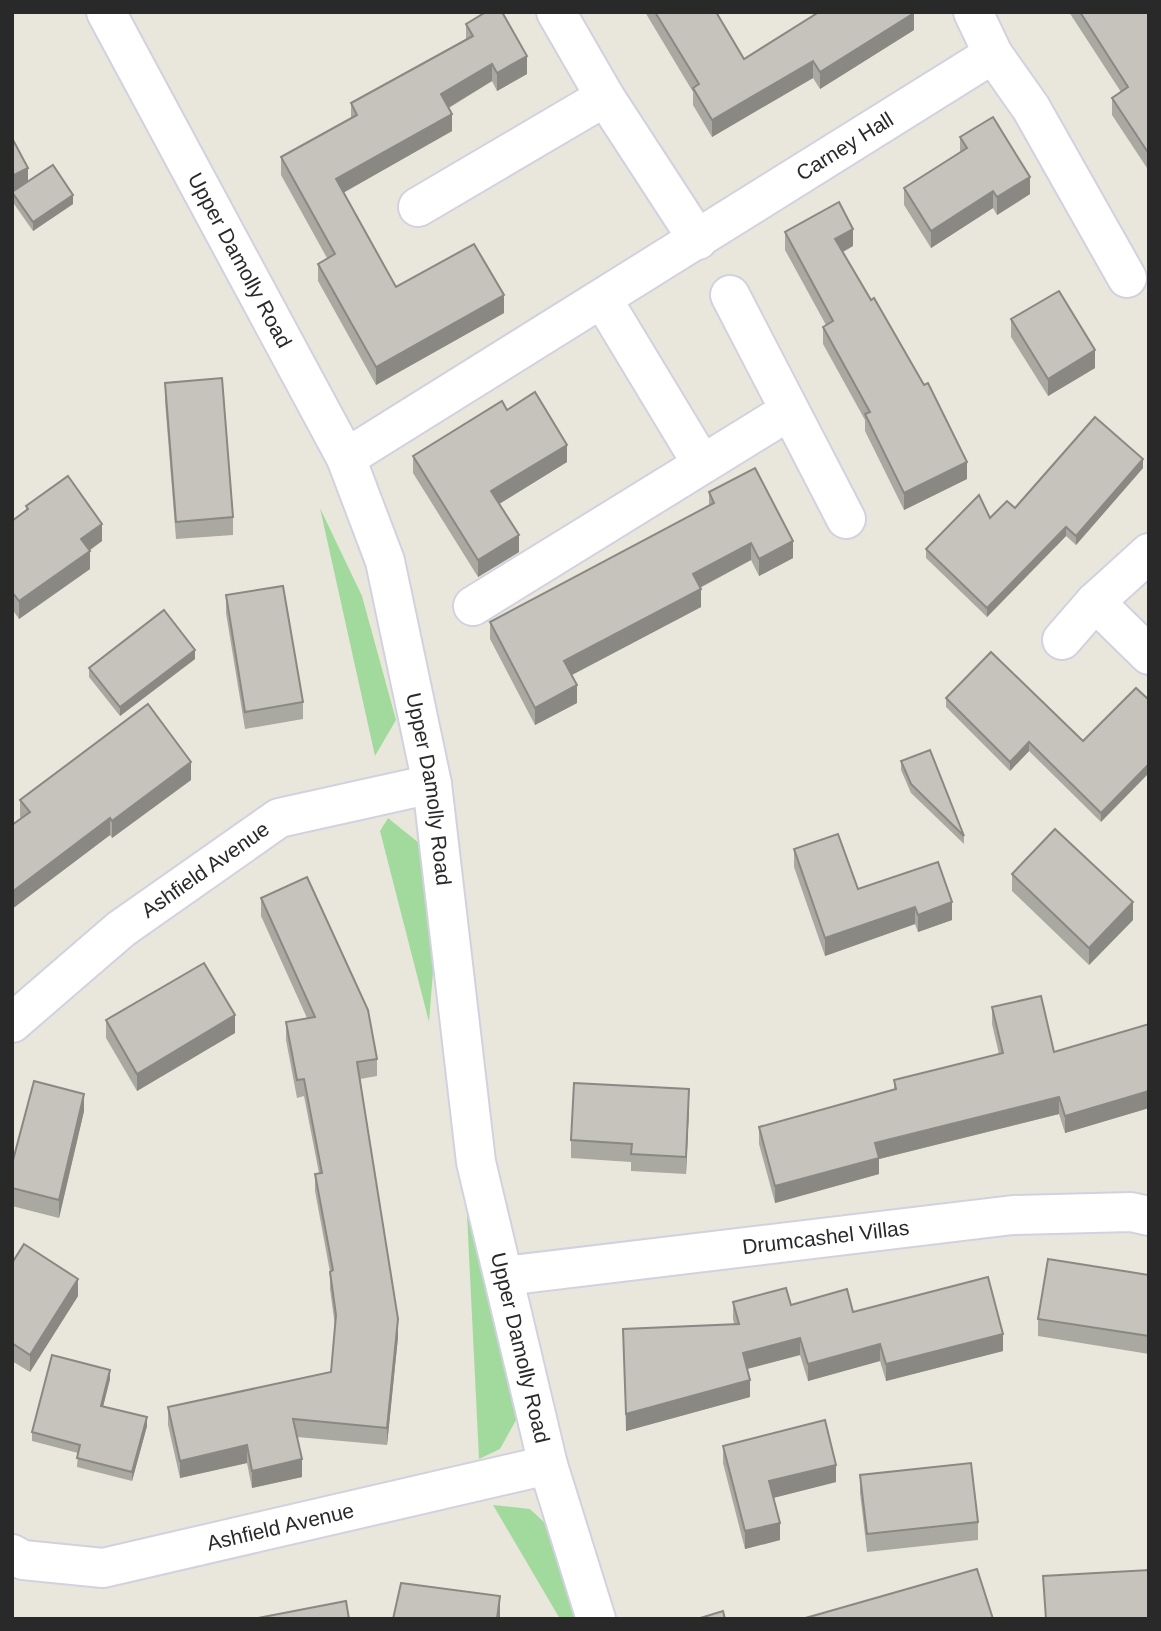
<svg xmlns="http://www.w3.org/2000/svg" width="1161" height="1631" viewBox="0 0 1161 1631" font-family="Helvetica,sans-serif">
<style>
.green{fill:#a2da9e}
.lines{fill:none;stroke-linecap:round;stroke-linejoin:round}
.street-casing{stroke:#d2d1e0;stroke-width:42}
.street{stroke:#fff;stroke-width:38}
.wall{fill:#a9a8a1}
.shaded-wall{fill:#8a8883}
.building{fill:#c5c3bb;stroke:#8a8883;stroke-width:2}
.labels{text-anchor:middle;stroke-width:6;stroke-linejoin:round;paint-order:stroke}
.street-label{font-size:21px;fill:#292929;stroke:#fff}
</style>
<rect width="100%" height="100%" fill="#e9e7dc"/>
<g class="green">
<polygon points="320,508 362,596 396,720 375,756"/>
<polygon points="388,818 419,843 438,909 429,1022 380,831"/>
<polygon points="466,1194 520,1413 500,1449 479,1459"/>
<polygon points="493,1505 530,1509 546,1524 580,1619 560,1619"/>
</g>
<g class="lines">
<g class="street-casing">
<g id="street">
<path id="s1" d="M106 12 346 458 385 561 432 784 476 1162 548 1465 596 1619"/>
<polyline points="556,12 605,97 698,240"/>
<polyline points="973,12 993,54 1031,108 1127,278"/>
<polyline points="418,207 605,97"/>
<polyline points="730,295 846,519"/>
<polyline points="603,300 702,464"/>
<path id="s2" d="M346 458 993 54"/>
<polyline points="1095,602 1149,655"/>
<polyline points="473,606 789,411"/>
<polyline points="1062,640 1095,602 1149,553"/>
<path id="s3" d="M12 1023 121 929 279 818 432 784"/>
<path id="s4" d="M504 1276 1013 1215 1131 1212 1149 1216"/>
<path id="s5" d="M12 1554 23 1560 103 1568 548 1465"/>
</g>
</g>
<use href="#street" class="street"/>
</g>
<g class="wall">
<polygon points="645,12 716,12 744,59 914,30 820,89 813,78 712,137 693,105 693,92"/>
<polygon points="1069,12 1149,12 1149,171 1112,115 1112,98 1121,92"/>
<polygon points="466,24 527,74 497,91 492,81 449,108 452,131 344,192 396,287 504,313 376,385 318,281 318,264 327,258 281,175 281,157 351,118 351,103 466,39"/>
<polygon points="960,137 1030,194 997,215 993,208 931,248 904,205 904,188 960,153"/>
<polygon points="12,138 28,182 73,204 33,231 12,201"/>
<polygon points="785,232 853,246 843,252 967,479 904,510 865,431 865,420 823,344 823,327 826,325 785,250"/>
<polygon points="1011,319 1095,368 1048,396 1011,337"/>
<polygon points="165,383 233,517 233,535 176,539 165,401"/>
<polygon points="507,410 567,462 499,504 519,552 478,577 413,473 413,456"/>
<polygon points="1143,468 1076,545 1066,536 987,617 926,558 926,549 990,518 1015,508"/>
<polygon points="709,492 793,558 759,576 751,560 700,588 701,607 572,675 577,703 535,725 490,639 490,622 709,506"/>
<polygon points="26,506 102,541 89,551 90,569 19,619 12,609 12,521 26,511"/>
<polygon points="226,595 303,702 303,719 245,729 226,613"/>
<polygon points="195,659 120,716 89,677 89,668"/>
<polygon points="1136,688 1101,822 1029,751 1010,771 946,707 946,698 1083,741"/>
<polygon points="901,761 964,836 964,844 911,793 901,770"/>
<polygon points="191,780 112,838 110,835 12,909 12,825 21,818 20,817 20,800"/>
<polygon points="794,849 858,889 952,920 918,932 915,924 825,956 794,867"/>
<polygon points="1012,874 1133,920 1089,965 1012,891"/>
<polygon points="261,898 377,1059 377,1076 360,1079 398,1337 387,1445 297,1437 302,1477 252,1488 247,1463 180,1478 168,1425 168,1407 331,1372 335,1326 330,1289 330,1272 315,1191 315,1174 319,1173 304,1096 297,1098 286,1040 286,1022 307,1018 261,916"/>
<polygon points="992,1007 1054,1052 1149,1024 1149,1108 1065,1133 1059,1114 879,1159 879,1174 775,1203 759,1144 759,1127 894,1090 894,1080 999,1054 992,1024"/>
<polygon points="106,1020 235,1033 137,1091 106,1038"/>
<polygon points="689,1107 686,1174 631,1171 631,1162 571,1158 571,1140"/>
<polygon points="84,1111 59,1218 12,1206 12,1164"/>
<polygon points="12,1263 78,1296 30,1372 12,1361"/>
<polygon points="1149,1275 1149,1354 1038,1336 1038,1319"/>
<polygon points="733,1302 791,1305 853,1312 1003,1351 886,1381 880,1361 808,1381 800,1355 747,1369 750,1397 626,1431 623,1329 734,1324 733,1319"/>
<polygon points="110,1379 103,1406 147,1426 132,1481 77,1467 78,1453 32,1441 32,1432"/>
<polygon points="723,1446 836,1482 773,1498 780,1540 745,1549 723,1463"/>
<polygon points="860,1475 978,1522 978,1540 867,1552 860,1493"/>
</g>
<g class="shaded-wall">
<polygon points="914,13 914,30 820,89 820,72"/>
<polygon points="527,56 527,74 497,91 497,73"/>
<polygon points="813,61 813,78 712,137 712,120"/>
<polygon points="492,64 492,81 441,112 441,94"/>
<polygon points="452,114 452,131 336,197 336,179"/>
<polygon points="28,168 28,185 12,194 12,176"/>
<polygon points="1030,177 1030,194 997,215 997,197"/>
<polygon points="993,191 993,208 931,248 931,231"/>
<polygon points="73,195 73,204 33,231 33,222"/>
<polygon points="853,229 853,246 835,256 835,239"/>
<polygon points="504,295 504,313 376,385 376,367"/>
<polygon points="1095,350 1095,368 1048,396 1048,379"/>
<polygon points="567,445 567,462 491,509 491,491"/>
<polygon points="1143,459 1143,468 1076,545 1076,536"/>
<polygon points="967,462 967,479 904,510 904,493"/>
<polygon points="102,524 102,541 81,556 81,539"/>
<polygon points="1066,527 1066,536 987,617 987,608"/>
<polygon points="519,535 519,552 478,577 478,560"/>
<polygon points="793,541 793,558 759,576 759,559"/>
<polygon points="751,543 751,560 693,591 693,574"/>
<polygon points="90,551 90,569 19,619 19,601"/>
<polygon points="701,589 701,607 564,679 564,661"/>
<polygon points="195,650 195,659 120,716 120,707"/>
<polygon points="577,685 577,703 535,725 535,708"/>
<polygon points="1029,742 1029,751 1010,771 1010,762"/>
<polygon points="191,762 191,780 112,838 112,821"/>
<polygon points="1149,764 1149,773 1101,822 1101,813"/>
<polygon points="110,818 110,835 12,909 12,892"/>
<polygon points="952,902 952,920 918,932 918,915"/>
<polygon points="1133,902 1133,920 1089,965 1089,948"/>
<polygon points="915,907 915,924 825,956 825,938"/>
<polygon points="235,1015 235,1033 137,1091 137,1074"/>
<polygon points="689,1089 689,1107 686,1174 686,1157"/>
<polygon points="1149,1091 1149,1108 1065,1133 1065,1116"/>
<polygon points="84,1094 84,1111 59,1218 59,1200"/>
<polygon points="1059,1097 1059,1114 879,1159 879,1174 775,1203 775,1186 875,1143"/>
<polygon points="78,1279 78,1296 30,1372 30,1355"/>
<polygon points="398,1319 398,1337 387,1445 387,1428"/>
<polygon points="1003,1334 1003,1351 886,1381 886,1364"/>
<polygon points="800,1338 800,1355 743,1370 743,1353"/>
<polygon points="880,1344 880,1361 808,1381 808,1364"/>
<polygon points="110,1370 110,1379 101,1415 101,1406"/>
<polygon points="750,1380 750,1397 626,1431 626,1414"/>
<polygon points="147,1417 147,1426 132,1481 132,1472"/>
<polygon points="247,1445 247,1463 180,1478 180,1461"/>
<polygon points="302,1459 302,1477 252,1488 252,1471"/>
<polygon points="836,1465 836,1482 769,1499 769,1481"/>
<polygon points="780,1523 780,1540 745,1549 745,1531"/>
<polygon points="500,1596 500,1619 497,1619"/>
</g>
<g class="building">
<polygon points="486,12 502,12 527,56 497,73 492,64 441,94 452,114 336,179 396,287 474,244 504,295 376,367 318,264 335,254 281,157 357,115 351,103 473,36 466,24"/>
<polygon points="655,12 716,12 744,59 819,12 914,13 820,72 813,61 712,120 693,88 699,84"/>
<polygon points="1080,12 1149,12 1149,154 1112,98 1128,87"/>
<polygon points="993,117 1030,177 997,197 993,191 931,231 904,188 967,148 960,137"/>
<polygon points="12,138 28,168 12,176"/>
<polygon points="53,165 73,195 33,222 12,192"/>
<polygon points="839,202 853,229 835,239 871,300 874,298 924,385 928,383 967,462 904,493 865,414 870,412 823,327 833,321 785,232"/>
<polygon points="1059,291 1095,350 1048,379 1011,319"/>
<polygon points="222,378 233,517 176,522 165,383"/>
<polygon points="535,392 567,445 491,491 519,535 478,560 413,456 502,401 507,410"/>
<polygon points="1095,417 1143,459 1076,536 1066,527 987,608 926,549 979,495 990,518 1007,501 1015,508"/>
<polygon points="755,468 793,541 759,559 751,543 693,574 701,589 564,661 577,685 535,708 490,622 714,503 709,492"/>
<polygon points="68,476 102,524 81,539 90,551 19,601 12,592 12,521 28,509 26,506"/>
<polygon points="283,586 303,702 245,712 226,595"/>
<polygon points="164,610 195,650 120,707 89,668"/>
<polygon points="991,652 1083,741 1136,688 1149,700 1149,764 1101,813 1029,742 1010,762 946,698"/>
<polygon points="148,704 191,762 112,821 110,818 12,892 12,825 30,812 20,800"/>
<polygon points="930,750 964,836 911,784 901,761"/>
<polygon points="1055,829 1133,902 1089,948 1012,874"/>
<polygon points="838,834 858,889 938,862 952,902 918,915 915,907 825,938 794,849"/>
<polygon points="307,877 368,1010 377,1059 357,1062 398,1319 387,1428 293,1419 302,1459 252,1471 247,1445 180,1461 168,1407 331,1372 336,1315 330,1272 333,1270 315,1174 322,1173 304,1079 297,1080 286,1022 315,1017 261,898"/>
<polygon points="204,963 235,1015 137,1074 106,1020"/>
<polygon points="1041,996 1054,1052 1149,1024 1149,1091 1065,1116 1059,1097 875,1143 879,1158 775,1186 759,1127 896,1089 894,1080 1003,1053 992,1007"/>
<polygon points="34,1081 84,1094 59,1200 12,1188 12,1164"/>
<polygon points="574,1083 689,1089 686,1157 631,1154 632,1144 571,1140"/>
<polygon points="24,1244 78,1279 30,1355 12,1343 12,1263"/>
<polygon points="1048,1259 1149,1275 1149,1336 1038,1319"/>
<polygon points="988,1277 1003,1334 886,1364 880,1344 808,1364 800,1338 743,1353 750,1380 626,1414 623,1329 739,1324 733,1302 786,1288 791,1305 847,1289 853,1312"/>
<polygon points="52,1355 110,1370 101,1406 147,1417 132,1472 77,1458 80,1445 32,1432"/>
<polygon points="825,1420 836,1465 769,1481 780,1523 745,1531 723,1446"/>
<polygon points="971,1463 978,1522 867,1534 860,1475"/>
<polygon points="977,1569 993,1619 802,1619"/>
<polygon points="1149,1570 1149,1619 1046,1619 1043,1576"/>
<polygon points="401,1583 500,1596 497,1619 393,1619"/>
<polygon points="346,1601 349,1619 253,1619"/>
<polygon points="723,1611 725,1619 697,1619"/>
</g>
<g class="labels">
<g class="street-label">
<text dy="7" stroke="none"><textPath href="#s2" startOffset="588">Carney Hall</textPath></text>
<text dy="7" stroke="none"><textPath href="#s1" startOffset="282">Upper Damolly Road</textPath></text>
<text dy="7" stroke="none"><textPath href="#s1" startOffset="849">Upper Damolly Road</textPath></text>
<text dy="7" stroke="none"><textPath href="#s3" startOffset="247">Ashfield Avenue</textPath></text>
<text dy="7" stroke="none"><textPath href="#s4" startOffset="324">Drumcashel Villas</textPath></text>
<text dy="7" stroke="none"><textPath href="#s1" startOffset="1416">Upper Damolly Road</textPath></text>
<text dy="7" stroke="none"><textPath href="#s5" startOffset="275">Ashfield Avenue</textPath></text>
</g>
</g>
<rect width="1161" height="1631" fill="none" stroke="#292929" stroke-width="28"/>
</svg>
